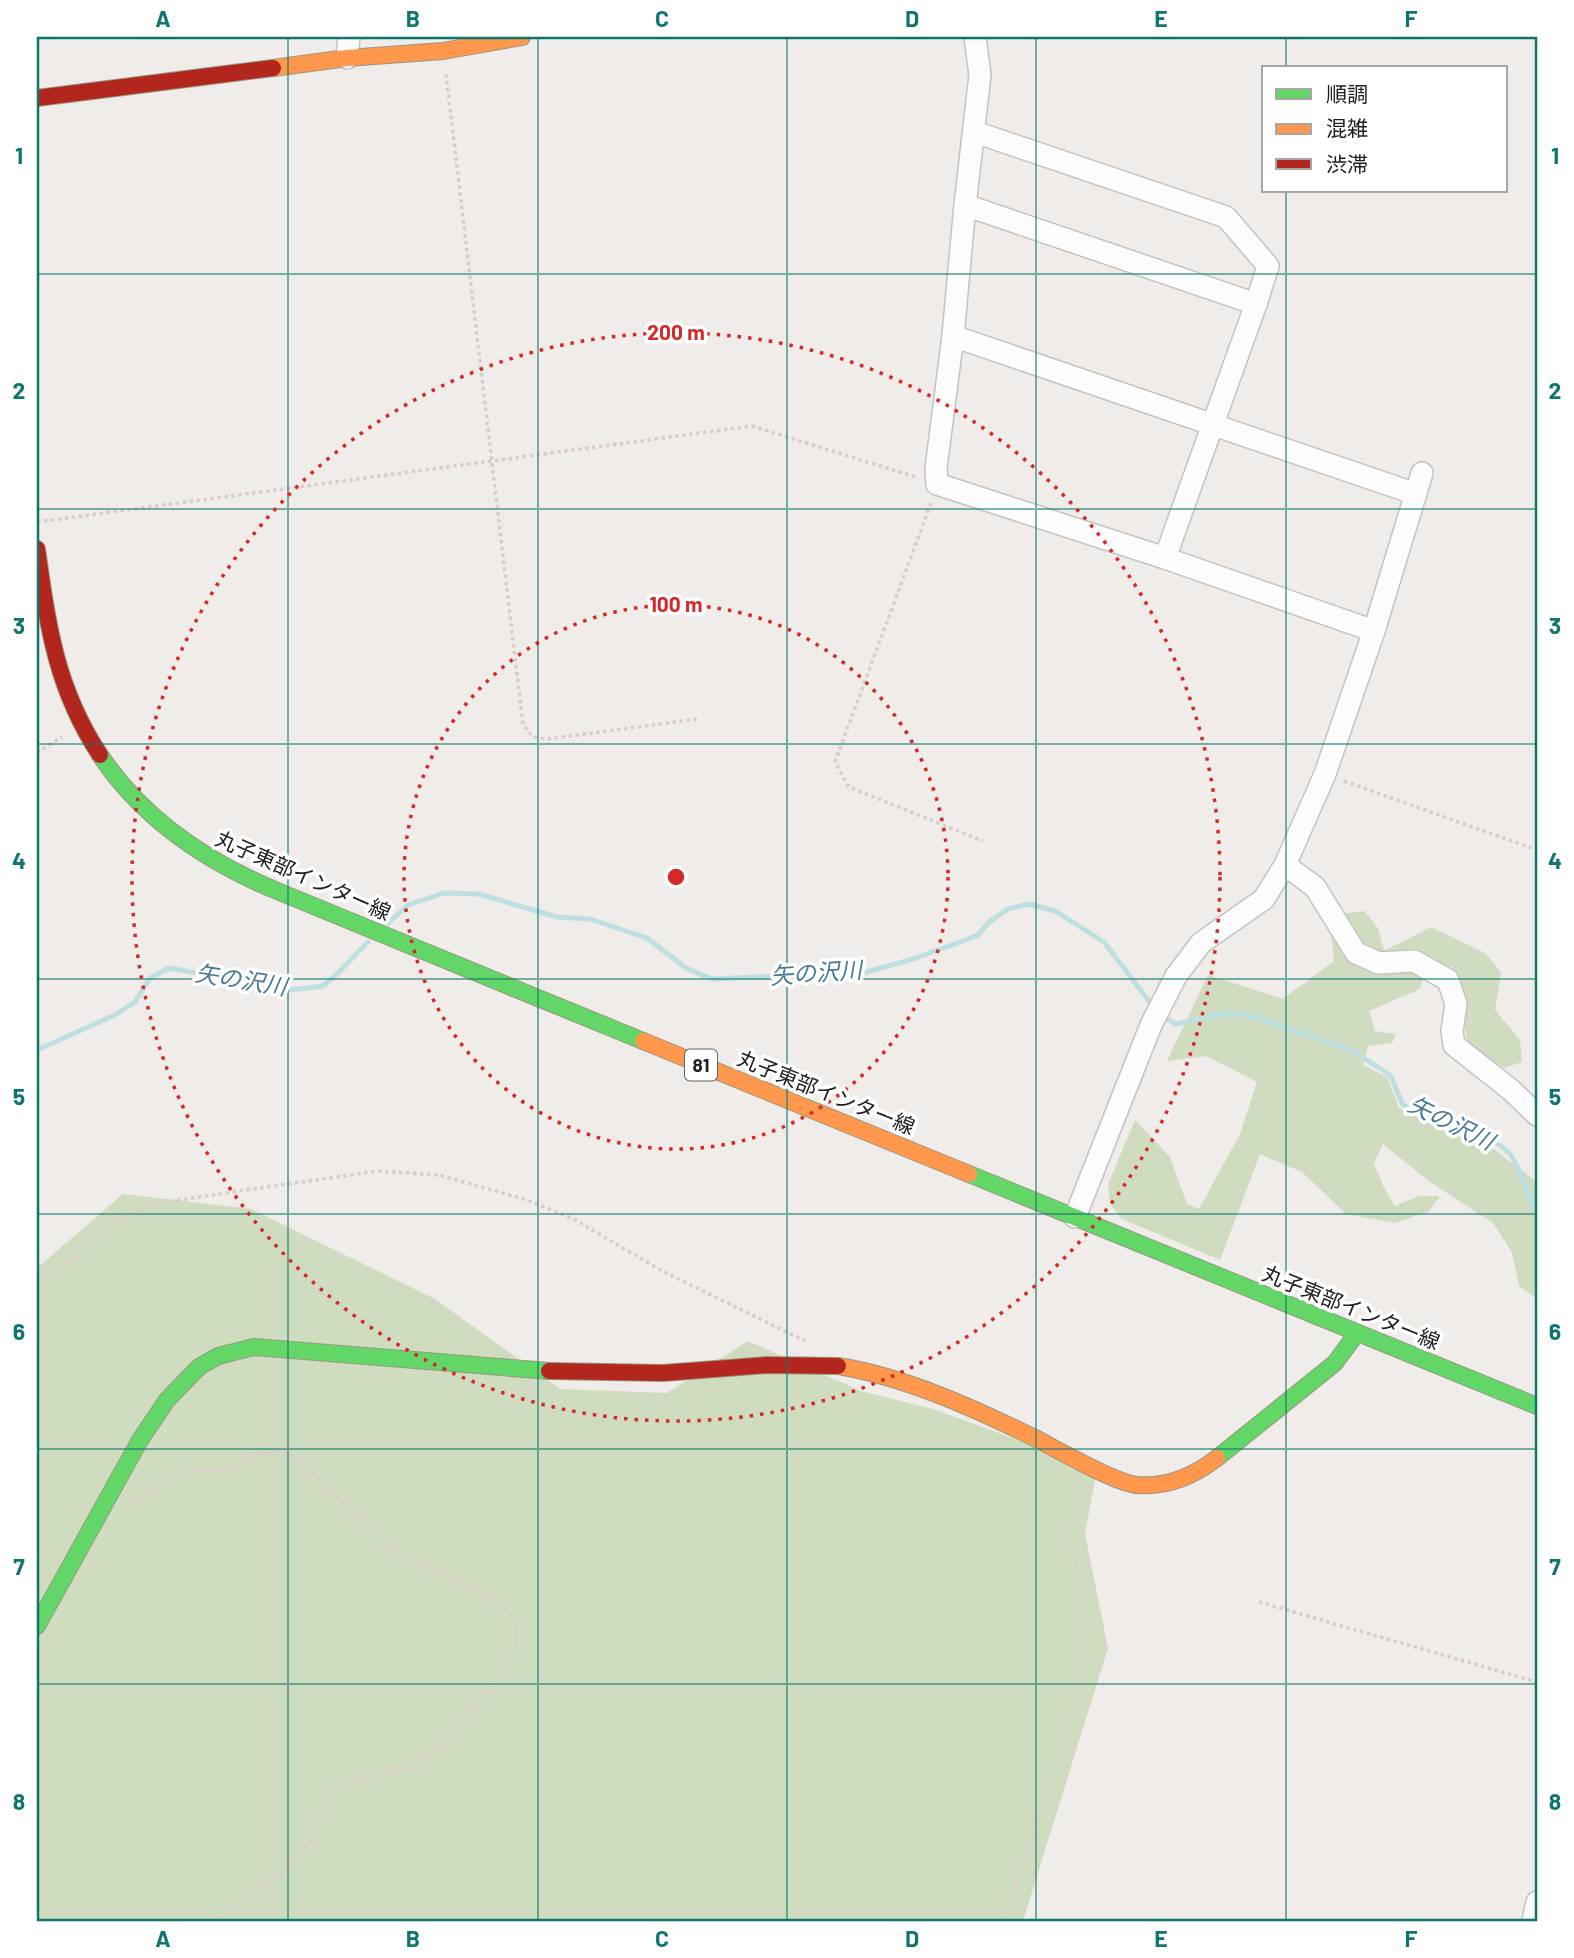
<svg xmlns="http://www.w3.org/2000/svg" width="1574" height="1958" viewBox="0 0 1574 1958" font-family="Barlow,'Noto Sans JP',sans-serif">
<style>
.forest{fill:#cfdcbf}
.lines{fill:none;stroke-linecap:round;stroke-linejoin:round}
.stream{stroke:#bedfe1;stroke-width:5}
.street-casing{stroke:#c4c3c1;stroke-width:24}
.fast-casing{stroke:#999781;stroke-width:18}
.slow-casing{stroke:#999781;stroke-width:18}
.jam-casing{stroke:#999781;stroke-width:18}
.path{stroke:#dbcccc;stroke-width:3.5;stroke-dasharray:3.5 3.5;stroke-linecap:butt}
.street{stroke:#fdfcfc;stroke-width:21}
.fast{stroke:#63d668;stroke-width:16}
.slow{stroke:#ff974d;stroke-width:16}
.jam{stroke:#b3261e;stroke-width:16}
.grid{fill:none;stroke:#0f766e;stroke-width:2;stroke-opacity:0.55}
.ring{fill:none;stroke:#d62828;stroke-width:3.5;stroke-dasharray:3.5 7}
.labels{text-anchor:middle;stroke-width:7;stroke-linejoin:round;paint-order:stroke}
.shield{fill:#fff;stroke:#636363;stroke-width:2}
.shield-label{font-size:19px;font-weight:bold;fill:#202020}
.street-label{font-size:21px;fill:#202020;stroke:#fff}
.water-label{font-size:23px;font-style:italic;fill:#467a96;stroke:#fff}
.centre{fill:#d62828;stroke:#fff;stroke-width:3.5}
.ring-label{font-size:21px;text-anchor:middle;font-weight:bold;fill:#d62828;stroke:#fff;stroke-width:7;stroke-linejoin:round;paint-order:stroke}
.neatline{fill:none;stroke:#0f766e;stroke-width:2.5}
.grid-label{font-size:23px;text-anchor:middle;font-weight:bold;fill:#0f766e}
</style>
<rect width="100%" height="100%" fill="#efece9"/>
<g class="forest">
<polygon points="1364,911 1378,928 1384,951 1431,927 1485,953 1501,972 1495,1010 1520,1040 1522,1062 1504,1068 1468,1044 1453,967 1425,970 1420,989 1369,1011 1375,1031 1396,1034 1392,1043 1368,1046 1363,1065 1387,1077 1399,1108 1483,1141 1537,1182 1537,1299 1519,1286 1512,1252 1493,1223 1430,1182 1383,1144 1374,1163 1384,1188 1395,1206 1419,1196 1440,1196 1429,1211 1395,1223 1346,1214 1302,1172 1260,1154 1220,1260 1122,1219 1110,1204 1108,1184 1135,1120 1170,1157 1187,1204 1199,1209 1240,1134 1257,1082 1206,1056 1167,1061 1208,975 1283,999 1334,961 1329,916"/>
<polygon points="123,1194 251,1209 435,1299 560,1389 667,1393 748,1341 861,1391 936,1410 1097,1469 1085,1534 1108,1648 1023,1921 37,1921 37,1268"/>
</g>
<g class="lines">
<g class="stream">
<polyline points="388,923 408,905 444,893 479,894 557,917 590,919 647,938 686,968 712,979 867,972 913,959 960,942 978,935 989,922 1008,909 1029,904 1055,911 1104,942 1155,1009"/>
<path d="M1162 1015 1176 1024 1227 1013 1252 1016 1351 1050 1390 1075 1403 1105C1434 1120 1484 1129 1509 1153 1518 1162 1527 1190 1532 1203L1537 1206"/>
<polyline points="37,1050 115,1015 135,1002 150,978 169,968 291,990 323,986 334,977 368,942"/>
</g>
<g class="street-casing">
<g id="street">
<polyline points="975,37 980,75 965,205 953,336 936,468 937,484 1165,558 1374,631"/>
<polyline points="347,58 349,37"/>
<polyline points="965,205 1256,304 1268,266 1226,217 975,132"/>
<polyline points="953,336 1416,494"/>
<polyline points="1422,473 1374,631 1325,774 1285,865 1315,887 1356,953 1379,963 1414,961 1448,980 1456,1004 1452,1031 1454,1045 1511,1090 1537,1115"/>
<polyline points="1165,558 1256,304"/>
<polyline points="1075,1217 1151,1025 1176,976 1201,943 1264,899 1285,865"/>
<polyline points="1533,1921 1537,1902"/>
</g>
</g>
<g class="fast-casing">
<g id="fast">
<path d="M100 755C144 821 210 864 282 893L643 1041"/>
<polyline points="969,1174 1537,1406"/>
<polyline points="1217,1458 1335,1363 1357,1333"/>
<polyline points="37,1626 140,1440 167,1400 199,1367 218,1356 254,1347 549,1371"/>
</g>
</g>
<g class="slow-casing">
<g id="slow">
<polyline points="273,68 347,58 443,51 522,37"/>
<polyline points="643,1041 969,1174"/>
<path d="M838 1366C906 1377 973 1408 1035 1438 1056 1449 1117 1484 1138 1485 1167 1487 1194 1476 1217 1458"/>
</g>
</g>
<g class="jam-casing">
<g id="jam">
<polyline points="37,98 273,68"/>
<path d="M37 549C48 627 56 688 100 755"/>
<polyline points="549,1371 663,1373 766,1365 838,1366"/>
</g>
</g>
<g class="path">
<polyline points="446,74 523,725 533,737 547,739 698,719"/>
<polyline points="931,503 835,762 849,787 983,841"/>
<polyline points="37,522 752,426 919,478"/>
<polyline points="37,753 62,737"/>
<polyline points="1344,781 1537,850"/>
<polyline points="37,1285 74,1258 101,1228 151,1204 377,1171 439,1175 527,1200 574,1219 662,1271 805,1341"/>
<polyline points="131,1504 174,1474 196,1470 228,1470 253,1456 279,1449 298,1460 402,1558 455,1579 498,1602 516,1619 516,1647 500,1679 449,1739 416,1764 343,1784 329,1794 314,1837 283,1872 214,1921"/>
<polyline points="1259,1602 1537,1682"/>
<polyline points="1004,1921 1060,1760 1080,1687 1082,1600 1071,1533 1088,1491"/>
</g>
<use href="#street" class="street"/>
<use href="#fast" class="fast"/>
<use href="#slow" class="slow"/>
<use href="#jam" class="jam"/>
</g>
<path class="grid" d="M288 37V1921M538 37V1921M787 37V1921M1036 37V1921M1286 37V68M1286 191V1921M37 274H1537M37 509H1537M37 744H1537M37 979H1537M37 1214H1537M37 1449H1537M37 1684H1537"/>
<g class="ring">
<circle cx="676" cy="877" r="272"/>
<circle cx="676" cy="877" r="544"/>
</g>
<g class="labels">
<rect class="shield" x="685" y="1049.5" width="32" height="31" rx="5"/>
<g class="shield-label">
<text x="701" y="1072">81</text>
</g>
<g class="street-label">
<text transform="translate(303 876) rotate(24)" y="7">丸子東部インター線</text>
<text transform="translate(826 1093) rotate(22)" y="7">丸子東部インター線</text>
<text transform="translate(1351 1308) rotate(22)" y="7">丸子東部インター線</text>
</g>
<g class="water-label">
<text transform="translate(816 973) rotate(-4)" y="8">矢の沢川</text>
<text transform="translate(241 980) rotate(9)" y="8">矢の沢川</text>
<text transform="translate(1451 1123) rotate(26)" y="8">矢の沢川</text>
</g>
</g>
<circle cx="676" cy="877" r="10" class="centre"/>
<g class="ring-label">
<text x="676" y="340">200 m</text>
<text x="676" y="612">100 m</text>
</g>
<rect width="1574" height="1958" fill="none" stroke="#ffffff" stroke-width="77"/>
<rect x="1262" y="66" width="245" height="126" fill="#ffffff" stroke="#a6a6a6" stroke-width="2"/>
<rect x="1276" y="89" width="35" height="10" fill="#63d668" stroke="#a6a6a6" stroke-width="2"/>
<text x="1326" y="102" font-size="21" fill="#202020">順調</text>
<rect x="1276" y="124" width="35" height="10" fill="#ff974d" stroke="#a6a6a6" stroke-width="2"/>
<text x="1326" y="136" font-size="21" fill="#202020">混雑</text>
<rect x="1276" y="159" width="35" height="10" fill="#b3261e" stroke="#a6a6a6" stroke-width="2"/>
<text x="1326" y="172" font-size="21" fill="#202020">渋滞</text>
<rect x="38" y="38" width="1498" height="1882" class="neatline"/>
<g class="grid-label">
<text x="163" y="27">A</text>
<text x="413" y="27">B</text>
<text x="662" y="27">C</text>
<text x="912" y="27">D</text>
<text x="1161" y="27">E</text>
<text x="1411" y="27">F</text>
<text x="19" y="164">1</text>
<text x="1555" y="164">1</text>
<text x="19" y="399">2</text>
<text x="1555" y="399">2</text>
<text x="19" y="634">3</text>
<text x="1555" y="634">3</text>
<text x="19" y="869">4</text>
<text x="1555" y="869">4</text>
<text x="19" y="1105">5</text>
<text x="1555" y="1105">5</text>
<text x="19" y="1340">6</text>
<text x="1555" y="1340">6</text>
<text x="19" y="1575">7</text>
<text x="1555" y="1575">7</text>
<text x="19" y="1810">8</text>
<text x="1555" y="1810">8</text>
<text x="163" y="1947">A</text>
<text x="413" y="1947">B</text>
<text x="662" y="1947">C</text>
<text x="912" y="1947">D</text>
<text x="1161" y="1947">E</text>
<text x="1411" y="1947">F</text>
</g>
</svg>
